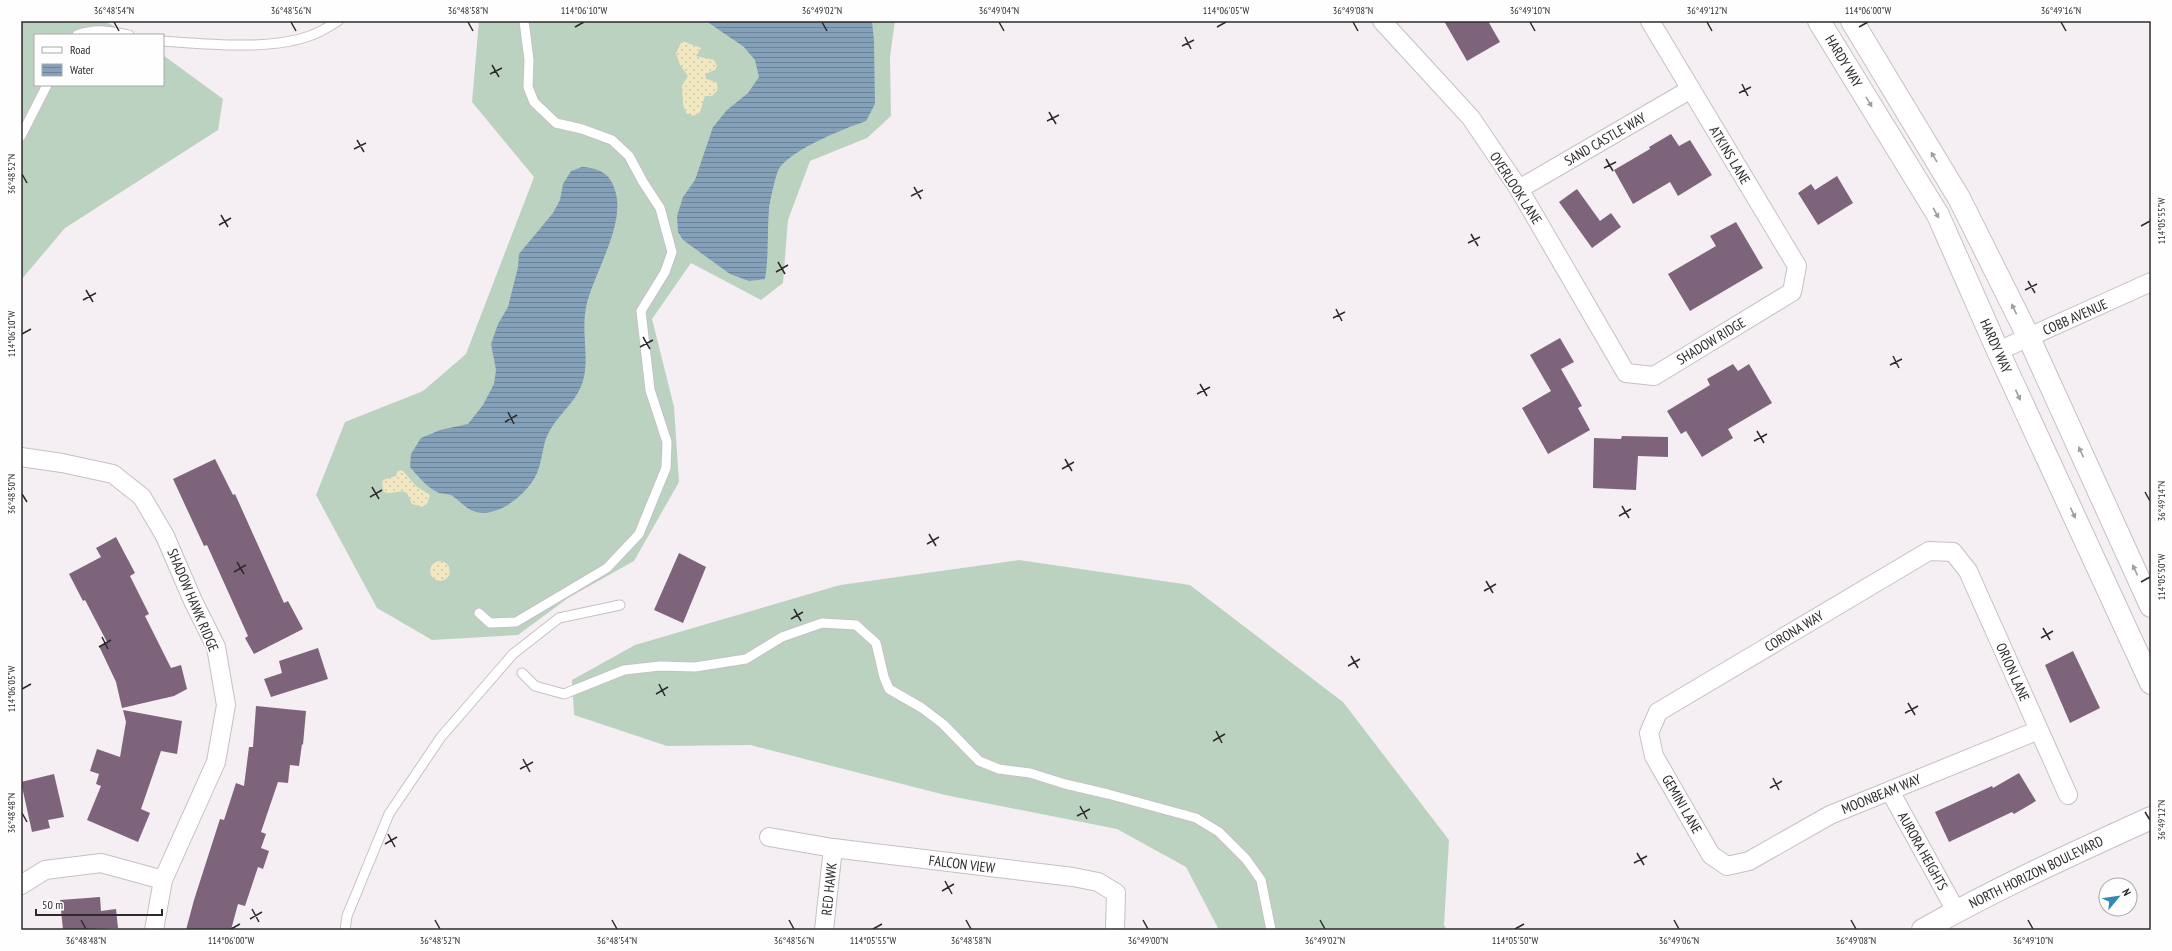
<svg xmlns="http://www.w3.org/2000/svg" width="2172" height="951" viewBox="0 0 2172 951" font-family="'PT Sans Narrow',sans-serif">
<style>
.grass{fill:#bcd2c1}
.sand{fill:url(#sand-dots)}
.water{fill:url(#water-rules)}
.building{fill:#7d647b}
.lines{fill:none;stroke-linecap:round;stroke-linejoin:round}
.service-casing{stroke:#c6c0c5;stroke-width:11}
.minor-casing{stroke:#c6c0c5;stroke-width:20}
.tertiary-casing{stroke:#c6c0c5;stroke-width:24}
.secondary-casing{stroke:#c6c0c5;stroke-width:24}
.service{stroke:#fff;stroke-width:9}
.minor{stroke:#fff;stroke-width:18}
.tertiary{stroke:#fff;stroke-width:22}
.secondary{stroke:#fff;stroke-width:22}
.oneway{fill:#a09fa0}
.ticks{fill:none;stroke:#2d2a2c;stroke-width:1.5}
.labels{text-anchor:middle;stroke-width:4;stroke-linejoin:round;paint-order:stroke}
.street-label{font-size:14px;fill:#2d2a2c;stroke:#fefefe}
.neatline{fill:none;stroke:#2d2a2c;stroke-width:1.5}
.ticks-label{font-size:10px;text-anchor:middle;fill:#2d2a2c}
</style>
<defs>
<pattern id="sand-dots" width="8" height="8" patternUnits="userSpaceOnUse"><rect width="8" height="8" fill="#f1e8c2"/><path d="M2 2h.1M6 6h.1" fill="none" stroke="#cfc7a7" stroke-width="1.8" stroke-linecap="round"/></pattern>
<pattern id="water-rules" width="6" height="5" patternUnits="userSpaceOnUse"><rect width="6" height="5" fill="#85a0b9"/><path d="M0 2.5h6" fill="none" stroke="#6d8397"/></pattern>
</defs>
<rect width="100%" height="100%" fill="#f5eff4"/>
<g class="grass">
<polygon points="21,21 104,21 131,35 35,35 35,85 163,85 163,55 223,99 218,130 65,228 21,280"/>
<polygon points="479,21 895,21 890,57 891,116 867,138 810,161 788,220 783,283 761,300 691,263 652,319 674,407 679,482 634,561 568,598 518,635 432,640 377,608 316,495 345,422 423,391 466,354 534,177 472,102"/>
<polygon points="1019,560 1190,585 1343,702 1449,840 1444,925 1447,930 1219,930 1186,867 1117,829 945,795 750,745 667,746 574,715 572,680 635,645 840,585"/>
</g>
<g class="sand">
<polygon points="682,41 701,48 696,56 714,60 717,66 715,70 705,74 706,79 716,82 718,86 717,91 712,96 705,96 700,112 693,116 686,113 683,104 682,86 688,76 680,65 676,53"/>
<path d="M398 470 403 471 416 486 430 495 427 504 422 507 412 504 407 493C400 489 393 495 384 492L382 485 383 480 396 476Z"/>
<circle cx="440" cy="571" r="10"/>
</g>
<g class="water">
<path d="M706 21H872L874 41 875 104 866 121C843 129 795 148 780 167 776 172 770 201 769 209 767 232 769 255 765 279L749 281 730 274 683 240 678 232 677 216 683 197 695 180 713 127 727 110 748 93 759 77 755 60 744 47Z"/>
<path d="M582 167C601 168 612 175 616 194 624 226 595 272 587 303 580 330 590 356 583 381 577 402 557 415 548 434 541 448 543 467 532 482 521 498 497 517 476 512 467 510 459 500 451 495 447 494 443 494 439 493 427 488 418 476 410 467L411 454 421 438 440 430 468 424 483 405 494 384 496 370 491 344 498 324 508 307 518 267 519 254 553 213 560 200 563 184 571 171Z"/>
</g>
<g class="building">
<polygon points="1444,21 1488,21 1500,42 1467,61"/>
<polygon points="1671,134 1679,146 1690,140 1712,175 1678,196 1670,182 1633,204 1614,170 1650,149 1649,147"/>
<polygon points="1837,176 1853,203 1818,225 1798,193 1811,184 1815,190"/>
<polygon points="1577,189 1600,221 1611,213 1621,227 1592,248 1559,202"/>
<polygon points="1736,222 1763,268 1690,311 1668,274 1716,246 1710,236"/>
<polygon points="1560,338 1574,362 1561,369 1582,406 1578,408 1590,430 1548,454 1522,408 1551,391 1530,355"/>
<polygon points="1733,364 1738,371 1749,364 1772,403 1728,429 1733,438 1702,457 1686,431 1681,434 1667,411 1710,385 1707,379"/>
<polygon points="1622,436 1668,437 1668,457 1638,456 1636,490 1593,488 1594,438 1621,439"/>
<polygon points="215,459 233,495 235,494 284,603 288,601 303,629 254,654 245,638 248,636 207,545 204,546 173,479"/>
<polygon points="116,537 135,573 130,576 149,614 145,616 171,668 181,665 187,689 174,696 122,708 116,682 99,646 107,642 85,600 83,601 69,574 101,557 96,548"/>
<polygon points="679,553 706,567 683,623 654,610"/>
<polygon points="318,648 328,679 271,697 264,679 282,673 279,661"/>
<polygon points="2073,651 2100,708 2070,723 2045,665"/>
<polygon points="256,706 306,711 303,745 302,744 299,766 290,765 288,783 278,782 261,832 266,834 261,848 269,851 263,869 258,867 245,906 238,904 231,930 186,930 194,900 220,819 224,820 236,783 244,786 249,747 253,747"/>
<polygon points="123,710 182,721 177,754 161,751 141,809 150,813 138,842 87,820 101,786 96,784 99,774 90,771 97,749 120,757 126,722"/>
<polygon points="2019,773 2036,801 2014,814 2012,812 1949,842 1935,812 1992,786 1993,788"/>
<polygon points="54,774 64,817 48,820 50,828 32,832 21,782"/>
<polygon points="100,897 101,911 116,909 118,928 63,930 60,900"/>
</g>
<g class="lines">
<g class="service-casing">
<g id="service">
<path d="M77 35C95 28 111 31 129 35"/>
<path d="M163 41C206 44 271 51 312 35 321 32 330 26 338 21"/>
<polyline points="21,136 47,85"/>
<polyline points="479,613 490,623 516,622 607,568 639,534 666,468 667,442 650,390 641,311 665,272 672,252 660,208 643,182 629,156 612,140 582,129 556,123 534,102 528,87 529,60 524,21"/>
<polyline points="522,673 535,686 564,694 624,670 660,666 695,667 746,659 782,637 822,623 856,625 876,643 884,677 889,689 922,708 943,724 979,761 999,769 1030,773 1065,784 1108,794 1196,818 1219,832 1246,859 1261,880 1271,930"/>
<polyline points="345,930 347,916 389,814 441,737 513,654 559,618 620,605"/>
</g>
</g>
<g class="minor-casing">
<g id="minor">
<polyline points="1382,21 1471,118 1519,189 1626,373 1654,376 1792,292 1797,266 1650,21"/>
<polyline points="1519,189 1691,89"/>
<polyline points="1998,351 2151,282"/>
<polyline points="21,457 62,463 113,474 142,497 165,536 193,601 216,647 226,705 216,762 163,880 154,930"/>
<polyline points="2039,730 1830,815 1749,861 1727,866 1711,855 1654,756 1649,733 1658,712 1929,551 1953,552 1968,571 2068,795"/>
<polyline points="1890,791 1956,911"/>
<polyline points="769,837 833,848 1073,877 1098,882 1116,893 1115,930"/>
<polyline points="21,885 45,870 101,863 163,880"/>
<polyline points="824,930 833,848"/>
</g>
</g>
<g class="tertiary-casing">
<path id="tertiary" d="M1923 930C1997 888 2074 853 2151 818"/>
</g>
<g class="secondary-casing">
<g id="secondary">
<polyline points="1819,21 1938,215 1998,351 2151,683"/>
<polyline points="1852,21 1959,198 2029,338 2151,606"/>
</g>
</g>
<use href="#service" class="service"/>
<use href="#minor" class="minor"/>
<use href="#tertiary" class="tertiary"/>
<use href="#secondary" class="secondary"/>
</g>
<defs><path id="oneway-solid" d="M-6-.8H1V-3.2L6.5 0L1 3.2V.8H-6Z"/></defs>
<g class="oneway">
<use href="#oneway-solid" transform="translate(1869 102) rotate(59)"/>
<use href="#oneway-solid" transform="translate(1934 157) rotate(-121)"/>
<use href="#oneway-solid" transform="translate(1936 213) rotate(61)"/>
<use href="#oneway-solid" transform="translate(2014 309) rotate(-116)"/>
<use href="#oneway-solid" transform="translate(2018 395) rotate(65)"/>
<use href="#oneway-solid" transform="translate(2081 452) rotate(-115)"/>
<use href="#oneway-solid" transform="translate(2073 513) rotate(65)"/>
<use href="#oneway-solid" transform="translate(2135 570) rotate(-115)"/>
</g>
<path class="ticks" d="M114 22 119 31M291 22 296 31M468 22 473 31M822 22 827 31M999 22 1004 31M1353 22 1358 31M1530 22 1535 31M1707 22 1712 31M2061 22 2066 31M575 27 584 22M1217 27 1226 22M1859 27 1868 22M1185 37 1191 49M1182 46 1194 40M492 65 499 77M490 74 502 68M1742 84 1748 96M1739 93 1751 87M1049 112 1056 124M1047 121 1059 115M357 140 364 152M354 149 366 143M1606 159 1613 171M1604 168 1616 162M22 174 27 183M914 187 921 199M911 196 923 190M221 215 228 227M219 225 231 218M2141 226 2150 221M1471 234 1478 246M1468 243 1480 237M778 262 785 274M776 272 788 265M2028 281 2035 293M86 290 93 302M2025 290 2037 284M83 300 96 293M1336 309 1342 321M1333 318 1345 312M22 334 31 329M643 337 650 349M640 347 653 340M1893 356 1899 368M1890 365 1902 359M1200 384 1207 396M1197 394 1210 387M508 412 514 424M505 422 517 415M1757 431 1764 443M1754 441 1767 434M1065 459 1072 471M1062 469 1074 462M372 487 379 499M2145 492 2150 501M22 494 27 502M370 497 382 490M1622 506 1629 518M1619 516 1631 509M929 534 936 546M927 544 939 537M237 562 244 574M234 572 246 565M1486 581 1493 593M2141 582 2150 577M1484 591 1496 584M794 609 801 621M791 619 803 612M2043 628 2050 640M102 637 108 649M2041 638 2053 631M99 647 111 640M1351 656 1358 668M1348 666 1360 659M659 684 665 696M22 689 31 684M656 694 668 687M1908 703 1915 715M1905 713 1918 706M1216 731 1222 743M1213 741 1225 734M523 759 530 772M520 769 533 762M1773 778 1779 790M1770 788 1782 781M1080 806 1087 819M2145 812 2150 820M22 813 27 822M1077 816 1090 809M388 834 395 847M385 844 397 837M1637 853 1644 865M1634 863 1647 856M945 881 952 894M942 891 954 884M252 909 259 922M250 919 262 912M81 920 86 929M435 920 440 929M612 920 617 929M789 920 794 929M966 920 971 929M1143 920 1148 929M1320 920 1325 929M1674 920 1679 929M1851 920 1856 929M2028 920 2033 929M231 929 240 924M873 929 882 924M1515 929 1524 924"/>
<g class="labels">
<g class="street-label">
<text transform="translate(1844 61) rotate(59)" y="5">HARDY WAY</text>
<text transform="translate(1605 139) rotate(-30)" y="5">SAND CASTLE WAY</text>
<text transform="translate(1730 155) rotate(59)" y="5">ATKINS LANE</text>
<text transform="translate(1516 188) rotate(57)" y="5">OVERLOOK LANE</text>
<text transform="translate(2075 317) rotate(-24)" y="5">COBB AVENUE</text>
<text transform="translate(1711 341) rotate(-31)" y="5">SHADOW RIDGE</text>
<text transform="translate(1996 346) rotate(66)" y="5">HARDY WAY</text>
<text transform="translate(193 600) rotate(67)" y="5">SHADOW HAWK RIDGE</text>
<text transform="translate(1794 631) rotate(-31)" y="5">CORONA WAY</text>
<text transform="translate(2013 672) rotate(66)" y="5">ORION LANE</text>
<text transform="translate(1881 794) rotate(-22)" y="5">MOONBEAM WAY</text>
<text transform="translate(1682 804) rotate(60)" y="5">GEMINI LANE</text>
<text transform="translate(1923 851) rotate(61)" y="5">AURORA HEIGHTS</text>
<text transform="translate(962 864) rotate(7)" y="5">FALCON VIEW</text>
<text transform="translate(2036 872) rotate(-26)" y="5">NORTH HORIZON BOULEVARD</text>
<text transform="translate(829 889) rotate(-84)" y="5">RED HAWK</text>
</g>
</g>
<rect width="2172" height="951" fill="none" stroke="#fefefe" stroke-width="44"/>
<rect x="34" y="34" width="130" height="52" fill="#fefefe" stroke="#aaa9aa"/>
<rect x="42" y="47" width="20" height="6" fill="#ffffff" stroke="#aaa9aa"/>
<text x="70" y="54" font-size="12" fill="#2d2a2c">Road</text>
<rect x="42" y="64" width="20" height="12" fill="url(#water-rules)" stroke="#aaa9aa"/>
<text x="70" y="74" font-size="12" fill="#2d2a2c">Water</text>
<g transform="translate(2118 897) rotate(61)"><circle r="19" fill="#fefefe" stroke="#aaa9aa"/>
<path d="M0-3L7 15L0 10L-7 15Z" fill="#2f88b6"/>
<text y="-6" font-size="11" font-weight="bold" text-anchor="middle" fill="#2d2a2c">N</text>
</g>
<path d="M36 909v6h126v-6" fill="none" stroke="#2d2a2c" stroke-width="2"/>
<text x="42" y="909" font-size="12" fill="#2d2a2c" stroke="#fefefe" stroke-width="3" paint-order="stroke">50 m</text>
<rect x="22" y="22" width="2128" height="907" class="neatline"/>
<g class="ticks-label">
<text x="114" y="14">36°48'54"N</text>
<text x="291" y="14">36°48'56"N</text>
<text x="468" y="14">36°48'58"N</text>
<text x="584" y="14">114°06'10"W</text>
<text x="822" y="14">36°49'02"N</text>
<text x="999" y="14">36°49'04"N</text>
<text x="1226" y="14">114°06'05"W</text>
<text x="1353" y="14">36°49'08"N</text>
<text x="1530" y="14">36°49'10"N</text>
<text x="1707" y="14">36°49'12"N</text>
<text x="1868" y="14">114°06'00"W</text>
<text x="2061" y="14">36°49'16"N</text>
<text transform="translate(11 174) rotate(-90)" y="4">36°48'52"N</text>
<text transform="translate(2161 221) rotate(-90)" y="4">114°05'55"W</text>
<text transform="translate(11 334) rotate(-90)" y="4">114°06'10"W</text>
<text transform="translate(11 494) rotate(-90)" y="4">36°48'50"N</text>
<text transform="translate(2161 501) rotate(-90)" y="4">36°49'14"N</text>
<text transform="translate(2161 577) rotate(-90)" y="4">114°05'50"W</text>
<text transform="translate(11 689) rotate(-90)" y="4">114°06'05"W</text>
<text transform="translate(11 813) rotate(-90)" y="4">36°48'48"N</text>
<text transform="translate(2161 820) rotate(-90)" y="4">36°49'12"N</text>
<text x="86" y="944">36°48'48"N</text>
<text x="231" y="944">114°06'00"W</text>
<text x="440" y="944">36°48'52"N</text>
<text x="617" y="944">36°48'54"N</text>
<text x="794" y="944">36°48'56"N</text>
<text x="873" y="944">114°05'55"W</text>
<text x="971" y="944">36°48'58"N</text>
<text x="1148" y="944">36°49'00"N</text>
<text x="1325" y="944">36°49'02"N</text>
<text x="1515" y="944">114°05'50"W</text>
<text x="1679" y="944">36°49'06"N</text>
<text x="1856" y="944">36°49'08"N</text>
<text x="2033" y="944">36°49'10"N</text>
</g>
</svg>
